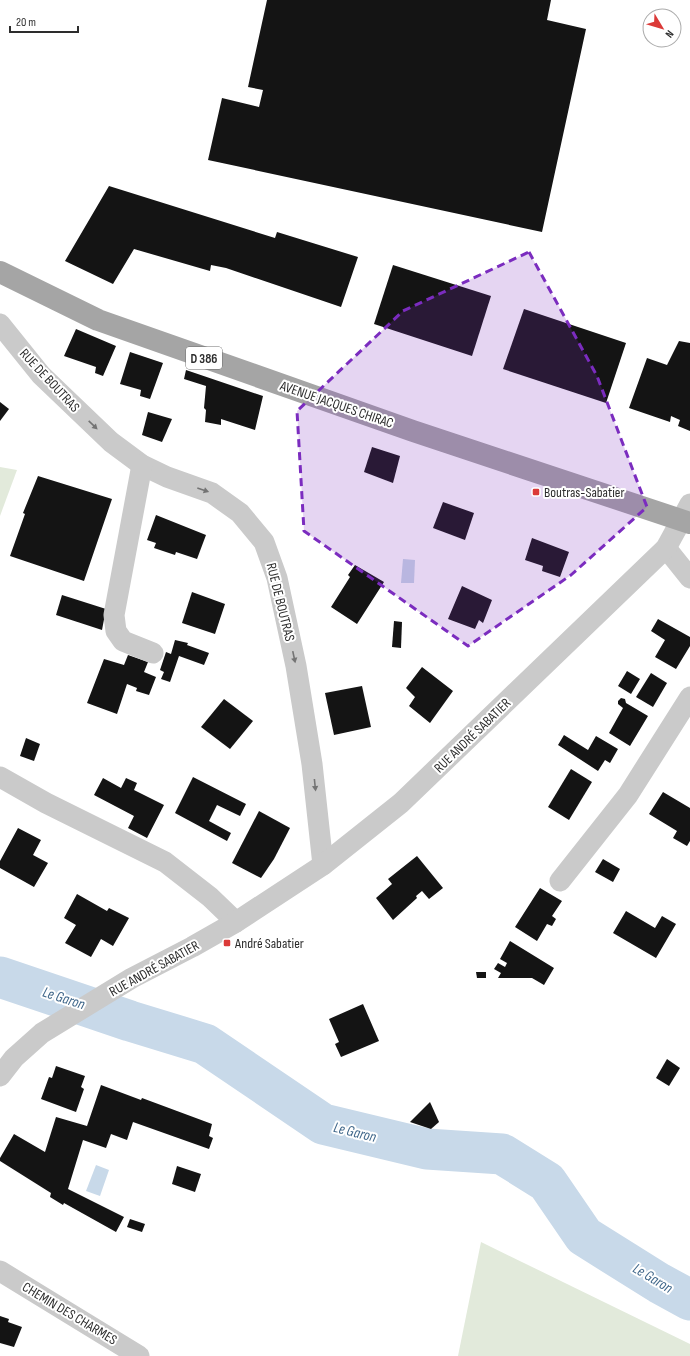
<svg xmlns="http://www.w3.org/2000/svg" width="690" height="1356" viewBox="0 0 690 1356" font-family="'Sofia Sans Condensed',sans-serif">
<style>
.green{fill:#e2eadb}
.water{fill:#c8d9e9}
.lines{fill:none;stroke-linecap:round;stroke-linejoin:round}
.river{stroke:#c8d9e9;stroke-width:41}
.building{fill:#141414}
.street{stroke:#cacaca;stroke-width:21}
.primary{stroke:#a5a5a5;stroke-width:22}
.oneway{fill:#747474}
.marked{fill:#7b2cbf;fill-opacity:0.2;stroke:#7b2cbf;stroke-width:3;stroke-dasharray:8 5;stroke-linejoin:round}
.poi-dot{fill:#db3a38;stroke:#fff;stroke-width:1.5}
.labels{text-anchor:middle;stroke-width:4;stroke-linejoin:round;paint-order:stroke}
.shield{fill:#fff;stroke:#6c6c6c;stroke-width:1}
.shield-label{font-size:13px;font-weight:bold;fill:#2d2d2d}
.street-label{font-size:14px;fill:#2d2d2d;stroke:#fff}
.poi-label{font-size:14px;fill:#2d2d2d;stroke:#fff;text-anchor:start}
.water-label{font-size:15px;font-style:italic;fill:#40678a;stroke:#fff}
</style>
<rect width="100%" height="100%" fill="#fff"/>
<g class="green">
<polygon points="0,467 17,470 0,516"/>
<polygon points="481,1242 690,1344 690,1356 458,1356"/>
</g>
<g class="water">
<polygon points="403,559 415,560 414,583 401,583"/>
<polygon points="96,1165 109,1170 100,1196 86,1191"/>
</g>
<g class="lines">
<polyline class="river" points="0,977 130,1021 205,1044 323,1124 427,1149 502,1154 547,1182 584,1236 659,1283 690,1300"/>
</g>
<g class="building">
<polygon points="267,0 551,0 547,20 586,29 542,232 208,160 222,98 259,107 263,90 248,87"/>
<polygon points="109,186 275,238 277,232 358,257 341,307 226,268 211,265 210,271 134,249 113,284 65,261"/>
<polygon points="393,265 491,296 472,356 374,324"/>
<polygon points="524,309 626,343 606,403 503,369"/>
<polygon points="76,329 116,346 103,376 95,373 96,367 64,356"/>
<polygon points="679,341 690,343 690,431 678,426 680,420 671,416 670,422 629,408 647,358 667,365"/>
<polygon points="130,352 163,363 150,399 140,396 141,390 120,384"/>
<polygon points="186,370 263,396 255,430 221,419 221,425 205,422 206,410 204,408 206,386 184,379"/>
<polygon points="0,402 9,409 0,421"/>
<polygon points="148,412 172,419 162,442 142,435"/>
<polygon points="372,447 400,456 393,483 364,472"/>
<polygon points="38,476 112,499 84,581 10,556 25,514 23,513"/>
<polygon points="443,502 474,513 465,540 433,528"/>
<polygon points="156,515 206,535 197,559 176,552 175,555 154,548 156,543 147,540"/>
<polygon points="532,538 569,552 560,577 542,571 543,566 525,560"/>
<polygon points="355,565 384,582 357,624 331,607 350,577 348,575"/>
<polygon points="462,586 492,600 483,623 479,620 475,629 448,619"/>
<polygon points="192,592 225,604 215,634 182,623"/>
<polygon points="62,595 106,609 102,630 56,615"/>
<polygon points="658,619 690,637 690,646 676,669 655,657 665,640 651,631"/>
<polygon points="394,621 402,622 401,648 392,647"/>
<polygon points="175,640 188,643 187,645 209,653 204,665 179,656 170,682 161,679 164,672 160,670 166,652 171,654"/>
<polygon points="128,655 148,662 144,672 156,677 149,695 136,691 137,688 127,684 117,714 87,703 104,659 124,665"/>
<polygon points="422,667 453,691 430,723 409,706 415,697 406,688"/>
<polygon points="627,671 640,679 631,694 618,686"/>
<polygon points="651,673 667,683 653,707 636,697"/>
<polygon points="362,686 371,727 334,735 325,693"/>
<polygon points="621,698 625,699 626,703 648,716 630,746 609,733 623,708 618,704 618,701"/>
<polygon points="224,699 253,721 230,749 201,727"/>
<polygon points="564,735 588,750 596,736 618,749 610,763 605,760 598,771 558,745"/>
<polygon points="26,738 40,744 34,761 20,756"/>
<polygon points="571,769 592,782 569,820 548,807"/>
<polygon points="193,777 246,804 240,816 217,805 209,821 231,833 227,841 175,813"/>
<polygon points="103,778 121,788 126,778 137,783 134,790 164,805 147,838 128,828 134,816 94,795"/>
<polygon points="663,792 690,808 690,841 687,846 673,838 677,831 649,814"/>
<polygon points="259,811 290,828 274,859 261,878 232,863"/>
<polygon points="18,828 41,840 33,855 48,863 34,887 0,868 0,861"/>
<polygon points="417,856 443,888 429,899 422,891 416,896 417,898 393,920 376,898 392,884 388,879"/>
<polygon points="603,859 620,869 613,882 595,872"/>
<polygon points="540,888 562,901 552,916 556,919 552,926 547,924 537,941 515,927"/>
<polygon points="77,894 107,911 109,908 129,918 113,946 101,939 91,957 65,943 76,925 64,918"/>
<polygon points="626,911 655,928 662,916 676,924 656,958 613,933"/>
<polygon points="510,941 554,968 544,985 532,978 498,978 501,973 494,969 498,963 505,967 507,963 500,959"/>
<polygon points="476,972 486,972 486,978 477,978"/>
<polygon points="363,1004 379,1041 341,1057 335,1044 339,1042 329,1019"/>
<polygon points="667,1059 680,1068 669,1086 656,1078"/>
<polygon points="56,1066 85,1076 81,1087 84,1089 76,1112 41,1099 49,1077 52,1078"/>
<polygon points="101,1085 141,1100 142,1098 212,1124 209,1136 213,1138 209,1149 133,1122 127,1140 111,1134 106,1148 83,1140 68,1189 124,1217 116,1232 64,1203 63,1205 50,1197 51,1193 0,1161 0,1158 14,1134 45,1152 56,1117 87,1126"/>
<polygon points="430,1102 439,1122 431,1129 410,1122"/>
<polygon points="177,1166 201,1174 195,1192 172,1184"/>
<polygon points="130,1219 145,1224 142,1232 127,1227"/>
<polygon points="0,1316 9,1319 8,1322 22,1327 14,1347 0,1343"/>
</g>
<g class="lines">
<g class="street">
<polyline points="0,324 41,375 111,442 142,465 167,477 212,493 240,513 264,542 277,578 296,666 312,764 323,865"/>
<polyline points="142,465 114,615 116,631 123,641 153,653"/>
<polyline points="666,548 690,578"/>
<polyline points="0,777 46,803 165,862 210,897 236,922"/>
<polyline points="560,881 628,795 690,697"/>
<polyline points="0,1076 14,1058 42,1033 132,978 192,947 236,922 323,865 401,803 666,548 690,504"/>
<polyline points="0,1271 139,1356"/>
</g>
<polyline class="primary" points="0,272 98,320 413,431 690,523"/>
</g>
<defs><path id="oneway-solid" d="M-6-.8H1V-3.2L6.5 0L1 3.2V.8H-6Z"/></defs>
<g class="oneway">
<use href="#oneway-solid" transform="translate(93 425) rotate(44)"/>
<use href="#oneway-solid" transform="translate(203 490) rotate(19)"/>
<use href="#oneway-solid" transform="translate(294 657) rotate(78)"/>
<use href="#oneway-solid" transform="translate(315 785) rotate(84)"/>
</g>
<path class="marked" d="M529 252 597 376 647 507 571 575 468 646 304 531 297 411 403 311Z"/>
<g class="poi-dot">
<rect x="532" y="488" width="8" height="8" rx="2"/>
<rect x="223" y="939" width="8" height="8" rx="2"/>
</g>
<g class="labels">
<rect class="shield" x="186" y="347" width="36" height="22" rx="3"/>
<g class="shield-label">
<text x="204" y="363">D 386</text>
</g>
<g class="street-label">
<text transform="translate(50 380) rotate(47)" y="5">RUE DE BOUTRAS</text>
<text transform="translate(337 404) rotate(19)" y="5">AVENUE JACQUES CHIRAC</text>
<text transform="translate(281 602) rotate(76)" y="5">RUE DE BOUTRAS</text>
<text transform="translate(472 735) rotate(-44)" y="5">RUE ANDRÉ SABATIER</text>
<text transform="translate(154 968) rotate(-29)" y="5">RUE ANDRÉ SABATIER</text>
<text transform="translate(70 1313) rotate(31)" y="5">CHEMIN DES CHARMES</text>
</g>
<g class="poi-label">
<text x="544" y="497">Boutras-Sabatier</text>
<text x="235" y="948">André Sabatier</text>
</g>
<g class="water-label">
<text transform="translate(64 998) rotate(18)" y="5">Le Garon</text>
<text transform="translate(355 1132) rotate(14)" y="5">Le Garon</text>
<text transform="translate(653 1278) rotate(31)" y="5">Le Garon</text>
</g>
</g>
<g transform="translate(662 28) rotate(128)"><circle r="19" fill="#ffffff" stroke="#ababab"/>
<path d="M0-3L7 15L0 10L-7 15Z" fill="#db3a38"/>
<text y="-6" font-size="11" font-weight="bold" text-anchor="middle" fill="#2d2d2d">N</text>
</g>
<path d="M10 26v6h68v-6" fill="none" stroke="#2d2d2d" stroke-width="2"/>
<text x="16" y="26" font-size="12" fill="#2d2d2d" stroke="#ffffff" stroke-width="3" paint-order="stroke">20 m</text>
</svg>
